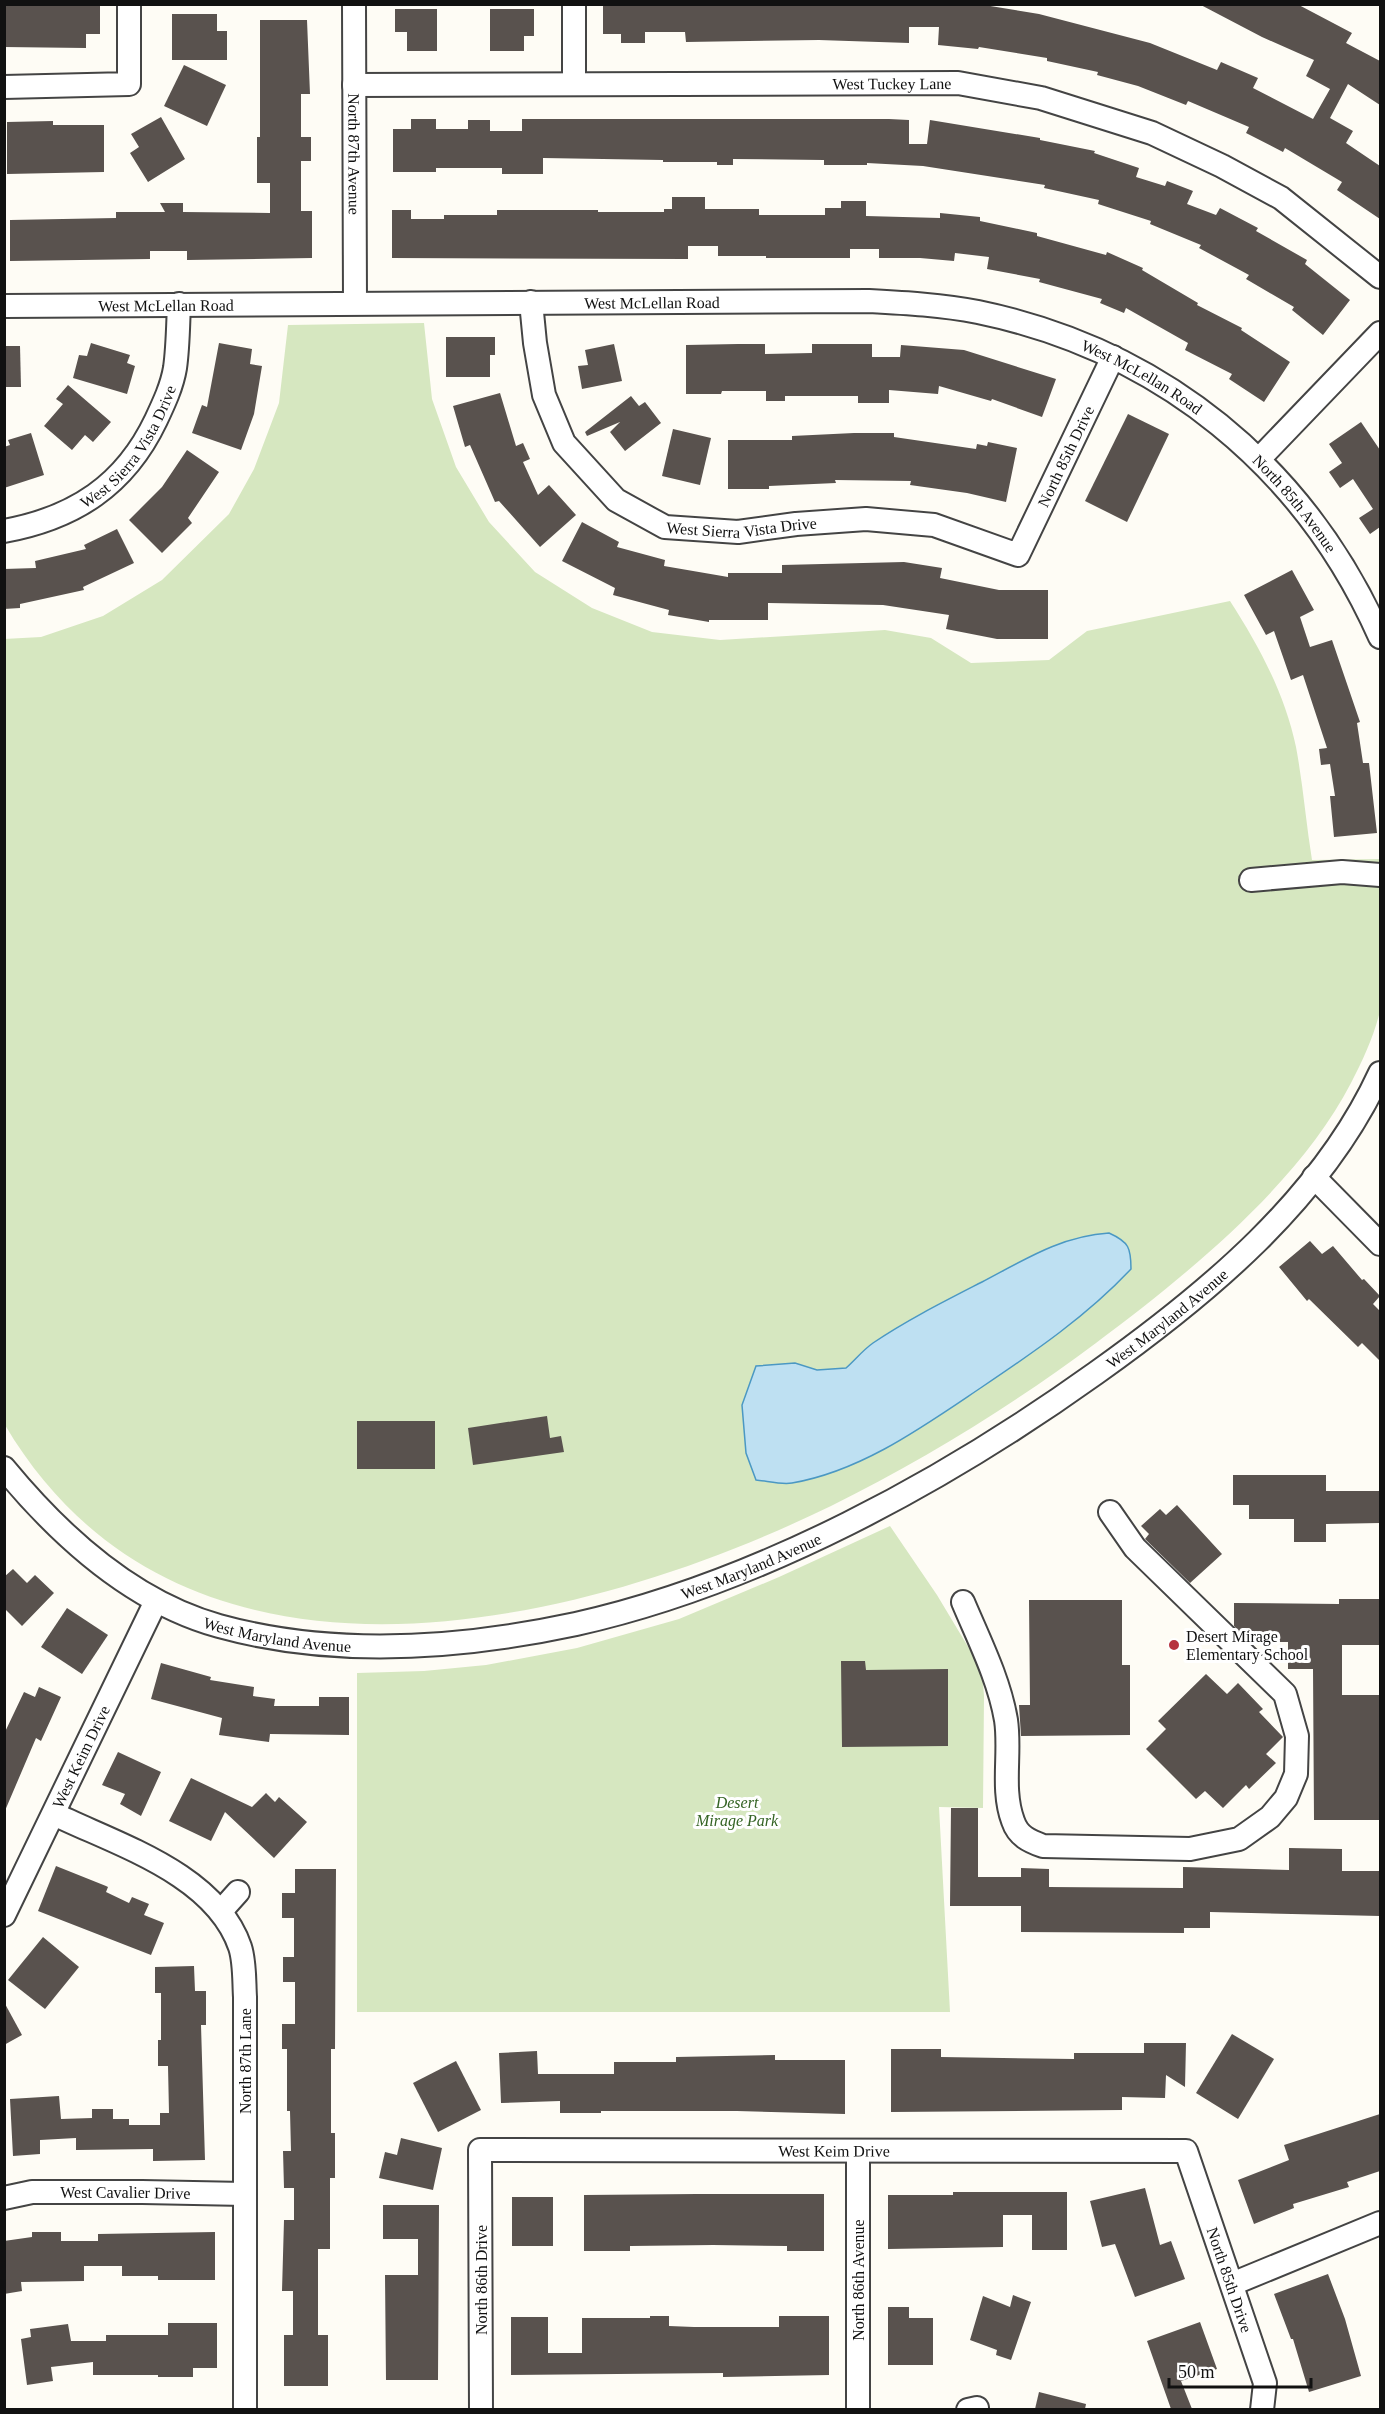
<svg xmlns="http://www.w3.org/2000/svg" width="1385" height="2414" viewBox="0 0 1385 2414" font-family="Georgia,serif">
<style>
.green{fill:#d6e7c0}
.water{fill:#bee0f2;stroke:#4b98c3;stroke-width:1.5}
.building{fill:#59524e}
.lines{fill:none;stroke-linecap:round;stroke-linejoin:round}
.minor-casing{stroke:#444;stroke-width:26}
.minor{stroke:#fff;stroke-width:22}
.poi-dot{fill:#b6333f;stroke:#fff;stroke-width:2}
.labels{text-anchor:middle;stroke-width:6;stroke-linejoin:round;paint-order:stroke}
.street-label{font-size:16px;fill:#111;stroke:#fff}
.poi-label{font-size:16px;fill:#111;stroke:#fff;text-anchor:start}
.park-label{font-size:16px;font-style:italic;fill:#356425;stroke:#fff}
</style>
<rect width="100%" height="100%" fill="#fefcf5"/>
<g class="green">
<path d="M424 323 432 399 456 467 489 522 535 572 592 608 652 632 720 640 885 630 931 638 971 663 1049 660 1087 631 1230 601C1259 646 1285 694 1296 747 1303 784 1306 823 1312 860L1380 859C1380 896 1380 933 1380 969 1380 984 1383 1001 1379 1015 1373 1038 1362 1062 1351 1083 1299 1184 1187 1275 1096 1343 1013 1405 924 1460 831 1506 574 1631 181 1723 5 1425L4 639 41 637 103 616 162 580 229 514 254 469 279 403 288 325Z"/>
<polygon points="890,1526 937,1595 982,1670 984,1696 983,1808 939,1807 950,2012 357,2012 357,1673 424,1671 486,1665 577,1648 679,1619 779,1577"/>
</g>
<path class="water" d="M1109 1233C1129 1242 1131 1248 1131 1269 1087 1316 1034 1352 982 1387 924 1426 862 1471 792 1483 782 1485 767 1481 756 1480L746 1453 742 1405 756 1366 795 1363 817 1370 846 1368C855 1360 863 1350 873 1343 907 1320 945 1301 982 1282 1024 1260 1061 1236 1109 1233Z"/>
<g class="building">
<polygon points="4,4 100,6 100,34 86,34 86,48 4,47"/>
<polygon points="603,4 978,4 1039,14 1150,43 1217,70 1221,62 1258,78 1253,88 1313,119 1330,89 1306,76 1314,60 1262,37 1199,4 1297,4 1352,33 1346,43 1380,61 1380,105 1348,84 1330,118 1353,131 1346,143 1380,166 1380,219 1337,190 1342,182 1285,148 1283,152 1246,133 1249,127 1188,101 1186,105 1138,86 1097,75 1098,72 1047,61 1047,58 979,47 978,49 938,45 939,27 909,27 909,43 819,40 686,42 685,32 645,32 645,43 621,43 621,34 603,34"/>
<polygon points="395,9 437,9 437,51 407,51 407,32 395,32"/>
<polygon points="490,9 534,9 534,36 524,36 524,51 490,51"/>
<polygon points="172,14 217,14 217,31 227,31 227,60 172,60"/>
<polygon points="260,20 307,20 310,94 301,94 301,137 311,137 311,161 301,161 301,211 312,211 312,258 187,260 187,251 150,251 150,259 10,261 10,220 116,218 116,212 165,212 160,203 183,203 183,212 270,213 270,183 257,183 257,137 260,137"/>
<polygon points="184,65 226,85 207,126 164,106"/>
<polygon points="161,117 185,159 148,182 130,153 139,147 131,134"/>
<polygon points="411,119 436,119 436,129 468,129 468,120 490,120 490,131 522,131 522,119 889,119 909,120 909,144 927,144 930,120 1040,138 1040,140 1095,151 1094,153 1139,168 1136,177 1165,186 1167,181 1193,191 1187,204 1216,215 1220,208 1258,228 1256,231 1307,260 1305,264 1350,300 1323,335 1292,310 1294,307 1246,279 1249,275 1199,248 1201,245 1150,224 1151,221 1098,204 1099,200 1044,188 1045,185 923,166 867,163 867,165 824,165 824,160 733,159 733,165 717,165 717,162 663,162 663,160 543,158 543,174 502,174 502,168 436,168 436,172 393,172 393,129 411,129"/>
<polygon points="53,121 53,125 104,125 104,172 7,174 7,122"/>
<polygon points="672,197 705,197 705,209 759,209 759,215 825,215 825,208 841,208 841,201 866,201 866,216 940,218 940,213 980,217 980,221 1037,233 1037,236 1106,255 1107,252 1143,268 1142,270 1198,303 1197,305 1242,328 1241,330 1290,362 1264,402 1229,379 1232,374 1185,350 1188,343 1126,308 1124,313 1100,303 1102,299 1039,282 1040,279 987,269 989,257 955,253 954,261 920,258 879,258 879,249 850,249 850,258 766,258 766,256 718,256 718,246 688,246 688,259 392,258 392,210 411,210 411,219 444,219 444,215 497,215 497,210 598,210 598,212 664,212 664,209 672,209"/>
<polygon points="446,337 495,337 495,355 490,355 490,377 446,377"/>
<polygon points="91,343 130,355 127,363 135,366 127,394 73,378 79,355 87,356"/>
<polygon points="219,343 252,349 250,364 262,366 254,414 241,450 192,433 202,405 207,407"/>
<polygon points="614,344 622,381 582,389 578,366 588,365 585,350"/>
<polygon points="738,344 765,344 765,354 812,353 812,344 872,344 872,357 900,357 901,345 964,350 1056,379 1042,417 992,399 991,401 939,386 938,394 889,390 889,403 858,403 858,396 785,396 785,401 766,401 766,391 722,391 721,394 686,394 686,345"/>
<polygon points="4,346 20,346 21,387 4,387"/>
<polygon points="68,385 111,422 93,442 85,435 72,450 44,426 63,404 56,399"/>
<polygon points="500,393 516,446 523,443 530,459 523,462 538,495 549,485 576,515 540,547 499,501 495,502 470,445 465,447 453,406"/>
<polygon points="631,396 639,406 645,402 661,423 625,451 610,432 620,422 587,436 585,432"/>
<polygon points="1128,414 1169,434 1127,522 1085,501"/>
<polygon points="1361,422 1380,450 1380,527 1370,534 1359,518 1373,509 1353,479 1340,488 1329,472 1342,463 1329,444"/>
<polygon points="673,429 711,438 700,485 662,476"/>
<polygon points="31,433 44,475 4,488 4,447 10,445 8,440"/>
<polygon points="854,433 894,433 894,437 976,449 977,444 987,446 988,442 1017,448 1006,502 967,493 910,485 911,481 835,480 836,483 769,486 769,489 728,489 728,440 792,440 792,436"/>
<polygon points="187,450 219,472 188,518 192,523 162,553 129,520 162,487"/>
<polygon points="582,522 619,542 617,547 665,560 664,566 728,577 728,573 782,573 782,565 904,562 942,568 940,578 999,590 1048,590 1048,639 997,639 946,629 949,615 883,605 768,603 768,620 709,620 709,622 668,615 669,610 613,595 615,588 562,561"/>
<polygon points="117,529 134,563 83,587 84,590 20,604 20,608 4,609 4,569 36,568 35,561 86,549 84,545"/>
<polygon points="1292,570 1314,610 1300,617 1310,647 1332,640 1360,722 1357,723 1363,763 1369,763 1377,833 1334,837 1330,796 1335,796 1330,764 1321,765 1319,749 1327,748 1303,675 1291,680 1274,631 1266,635 1244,595"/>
<polygon points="1310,1241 1322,1254 1333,1246 1362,1280 1364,1279 1380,1296 1373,1304 1380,1311 1380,1361 1362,1343 1358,1347 1309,1299 1307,1301 1279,1267"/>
<polygon points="547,1416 550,1438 561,1436 564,1452 473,1465 468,1428"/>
<rect x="357" y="1421" width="78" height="48"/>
<polygon points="1233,1475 1326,1475 1326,1491 1380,1491 1380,1523 1326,1524 1326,1542 1294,1542 1294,1519 1249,1519 1249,1505 1233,1505"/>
<polygon points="1177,1505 1222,1554 1190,1583 1145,1539 1149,1534 1141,1526 1160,1509 1166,1515"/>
<polygon points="13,1569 27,1583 35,1575 54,1593 22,1626 4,1608 4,1577"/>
<polygon points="1339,1599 1380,1599 1380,1645 1342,1645 1342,1695 1380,1695 1380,1820 1314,1820 1313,1669 1288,1669 1288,1642 1250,1642 1250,1632 1240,1632 1234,1626 1234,1603 1339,1604"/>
<polygon points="1029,1600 1122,1600 1122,1665 1130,1665 1130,1735 1021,1736 1019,1705 1030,1705"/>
<polygon points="67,1608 108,1635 82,1674 41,1647"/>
<polygon points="841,1661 865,1661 866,1670 948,1669 948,1746 842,1747"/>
<polygon points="161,1663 211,1677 210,1680 254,1687 253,1696 275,1699 274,1706 319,1706 319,1697 349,1697 349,1735 270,1734 269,1742 219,1735 222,1718 151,1699"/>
<polygon points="1206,1674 1227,1694 1238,1683 1263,1709 1259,1712 1283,1737 1266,1754 1276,1763 1249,1789 1246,1785 1223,1808 1205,1791 1196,1799 1146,1749 1166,1729 1158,1721"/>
<polygon points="39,1687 61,1697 41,1741 36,1738 4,1813 4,1734 24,1692 35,1697"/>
<polygon points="118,1752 161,1772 141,1816 120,1804 125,1794 102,1785"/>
<polygon points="191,1778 252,1807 266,1793 275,1802 279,1797 307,1822 274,1858 225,1812 211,1841 169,1821"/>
<polygon points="951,1808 978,1808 978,1877 1021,1877 1021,1868 1049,1869 1049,1887 1183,1888 1183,1867 1289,1870 1289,1848 1342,1849 1342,1871 1380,1871 1380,1916 1210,1912 1210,1928 1184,1928 1184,1933 1021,1932 1021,1906 950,1906"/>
<polygon points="56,1866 106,1886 108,1887 106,1892 129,1903 132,1897 149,1904 144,1915 164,1923 151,1955 38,1911"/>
<polygon points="295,1869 336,1869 335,2049 331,2049 331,2133 335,2133 335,2178 330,2178 330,2249 318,2249 318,2335 328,2335 328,2386 284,2386 284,2335 293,2335 293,2291 282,2291 284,2220 294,2220 294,2188 284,2188 283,2151 291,2151 290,2111 287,2111 287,2049 282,2049 282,2024 295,2024 295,1982 283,1982 283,1957 294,1957 294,1918 282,1918 282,1893 295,1893"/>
<polygon points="43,1937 79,1967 45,2009 8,1980"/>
<polygon points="194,1966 195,1991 206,1991 206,2025 201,2025 205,2160 153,2161 153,2149 76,2150 76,2138 40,2140 40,2154 13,2156 10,2099 59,2096 61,2119 92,2118 92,2109 113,2109 113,2119 129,2119 129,2125 160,2125 160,2113 169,2113 168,2066 158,2066 158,2040 161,2040 161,1993 155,1993 155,1967"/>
<polygon points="4,2002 22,2035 4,2045"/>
<polygon points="1232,2034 1274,2059 1238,2119 1196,2093"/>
<polygon points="1144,2043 1186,2043 1185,2087 1166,2075 1165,2098 1122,2097 1122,2110 891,2112 891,2049 941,2049 941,2057 1074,2059 1074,2053 1144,2053"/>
<polygon points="537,2051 538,2074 614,2074 614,2062 676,2062 676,2057 775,2055 775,2060 845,2060 845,2114 737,2111 601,2111 601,2113 560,2113 560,2101 501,2103 499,2053"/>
<polygon points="456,2061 481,2110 438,2132 413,2083"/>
<polygon points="1380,2114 1380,2171 1347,2182 1349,2187 1293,2204 1294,2208 1254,2224 1238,2180 1289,2160 1284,2145"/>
<polygon points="401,2138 442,2148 433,2190 379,2178 385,2152 397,2155"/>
<polygon points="1145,2188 1160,2245 1171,2241 1185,2279 1135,2297 1115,2244 1102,2247 1090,2201"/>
<polygon points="953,2192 1067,2192 1067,2250 1032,2250 1032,2215 1003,2215 1003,2247 888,2249 888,2195 953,2195"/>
<polygon points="697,2194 824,2194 824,2251 787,2251 787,2246 713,2245 630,2246 630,2251 584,2251 584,2195"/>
<rect x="512" y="2197" width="41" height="49"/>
<polygon points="383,2205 439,2205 438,2380 386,2380 385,2275 418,2275 418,2239 383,2239"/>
<polygon points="32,2232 61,2232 61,2241 98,2241 98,2234 215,2232 215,2280 158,2280 158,2276 122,2276 122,2266 84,2266 84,2281 21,2282 22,2291 4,2294 4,2241 32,2237"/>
<polygon points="1328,2274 1345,2319 1361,2376 1309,2392 1293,2339 1291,2339 1274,2294"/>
<polygon points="1013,2295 1031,2302 1011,2360 996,2355 997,2350 970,2340 983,2296 1010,2307"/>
<polygon points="888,2307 909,2307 909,2318 933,2318 933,2365 888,2365"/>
<polygon points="650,2316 669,2316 669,2326 694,2327 779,2327 779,2316 829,2316 829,2375 723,2377 723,2373 511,2375 511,2317 548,2317 548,2353 582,2353 582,2318 650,2318"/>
<polygon points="1200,2322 1217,2369 1181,2381 1192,2409 1171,2409 1147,2341"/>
<polygon points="168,2323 217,2323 217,2368 193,2368 193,2377 158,2377 158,2375 93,2375 93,2362 51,2367 53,2381 27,2385 21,2339 31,2337 30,2329 68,2324 71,2341 106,2341 106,2335 168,2335"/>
<polygon points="1039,2392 1086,2404 1085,2409 1035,2409"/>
</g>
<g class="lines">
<g class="minor-casing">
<g id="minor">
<path id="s1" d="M354 4 355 303"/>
<polyline points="574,84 574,4"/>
<path id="s2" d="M354 85 958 83 1041 98 1152 133 1222 166 1281 198 1380 277"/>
<polyline points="4,87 129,84 129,4"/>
<path id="s3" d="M531 302 535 343 544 395 564 443 616 500 665 527 738 532 796 524 866 519 934 525 1018 555 1113 357"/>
<path id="s4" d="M4 306 869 301C906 303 942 305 978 312 1161 350 1304 466 1380 637"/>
<polyline points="1260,458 1380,333"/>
<path id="s5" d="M4 531C75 518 125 485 156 420 164 403 172 386 175 368 178 347 178 325 179 304"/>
<polyline points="1251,880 1342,872 1380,875"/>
<polyline points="1314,1177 1380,1244"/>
<path id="s6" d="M4 1468C60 1536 132 1602 219 1626 335 1658 459 1649 576 1624 759 1583 945 1481 1096 1373 1207 1294 1322 1199 1380 1073"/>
<path d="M963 1602C979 1640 999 1679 1006 1720 1011 1753 1001 1789 1013 1821 1018 1836 1029 1841 1043 1846L1190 1849 1239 1839 1270 1817 1286 1798 1296 1774 1297 1736 1285 1694 1135 1548 1110 1512"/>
<path d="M54 1814C118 1845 215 1874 240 1947 245 1962 244 1982 245 1997V2410"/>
<polyline points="221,1911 238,1892"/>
<path id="s7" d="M4 1915 156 1601"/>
<polyline points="858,2151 858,2410"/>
<path id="s8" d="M4 2198 32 2192H142L245 2194"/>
<polyline points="1232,2284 1380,2223"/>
<path id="s9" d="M481 2410 480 2150 1186 2151 1265 2383 1262 2410"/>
<polyline points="968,2410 977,2408"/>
</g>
</g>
<use href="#minor" class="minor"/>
</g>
<circle class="poi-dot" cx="1174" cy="1645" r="6"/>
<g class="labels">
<g class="street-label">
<text dy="6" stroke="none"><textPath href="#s2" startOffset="538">West Tuckey Lane</textPath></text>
<text dy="6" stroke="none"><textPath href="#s1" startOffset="150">North 87th Avenue</textPath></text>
<text dy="6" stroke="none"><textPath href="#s4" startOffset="648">West McLellan Road</textPath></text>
<text dy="6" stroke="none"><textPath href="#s4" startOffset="162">West McLellan Road</textPath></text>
<text dy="6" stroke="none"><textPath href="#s4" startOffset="1152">West McLellan Road</textPath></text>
<text dy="6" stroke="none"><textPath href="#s5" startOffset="158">West Sierra Vista Drive</textPath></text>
<text dy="6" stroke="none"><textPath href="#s3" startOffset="748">North 85th Drive</textPath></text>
<text dy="6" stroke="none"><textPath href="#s4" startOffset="1353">North 85th Avenue</textPath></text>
<text dy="6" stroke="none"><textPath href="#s3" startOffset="356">West Sierra Vista Drive</textPath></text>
<text dy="6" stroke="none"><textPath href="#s6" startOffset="1302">West Maryland Avenue</textPath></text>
<text dy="6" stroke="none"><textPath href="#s6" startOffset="816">West Maryland Avenue</textPath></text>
<text dy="6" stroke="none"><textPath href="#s6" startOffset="330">West Maryland Avenue</textPath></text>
<text dy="6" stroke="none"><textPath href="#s7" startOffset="176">West Keim Drive</textPath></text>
<text transform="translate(245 2061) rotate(-90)" y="6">North 87th Lane</text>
<text dy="6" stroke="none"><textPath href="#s9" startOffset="614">West Keim Drive</textPath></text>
<text dy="6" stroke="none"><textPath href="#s8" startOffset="122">West Cavalier Drive</textPath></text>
<text dy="6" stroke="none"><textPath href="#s9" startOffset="1102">North 85th Drive</textPath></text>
<text transform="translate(481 2280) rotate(-90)" y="6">North 86th Drive</text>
<text transform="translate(858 2280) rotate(-90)" y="6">North 86th Avenue</text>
</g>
<g class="poi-label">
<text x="1186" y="1642">Desert Mirage<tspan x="1186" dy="18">Elementary School</tspan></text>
</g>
<g class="park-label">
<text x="737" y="1808">Desert<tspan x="737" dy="18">Mirage Park</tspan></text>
</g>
</g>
<rect width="1385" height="2414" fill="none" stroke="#111111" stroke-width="12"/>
<path d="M1169 2378v9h142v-9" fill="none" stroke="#111111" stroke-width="3"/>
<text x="1178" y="2378" font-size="18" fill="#111111" stroke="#ffffff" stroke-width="4.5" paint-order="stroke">50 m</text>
</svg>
